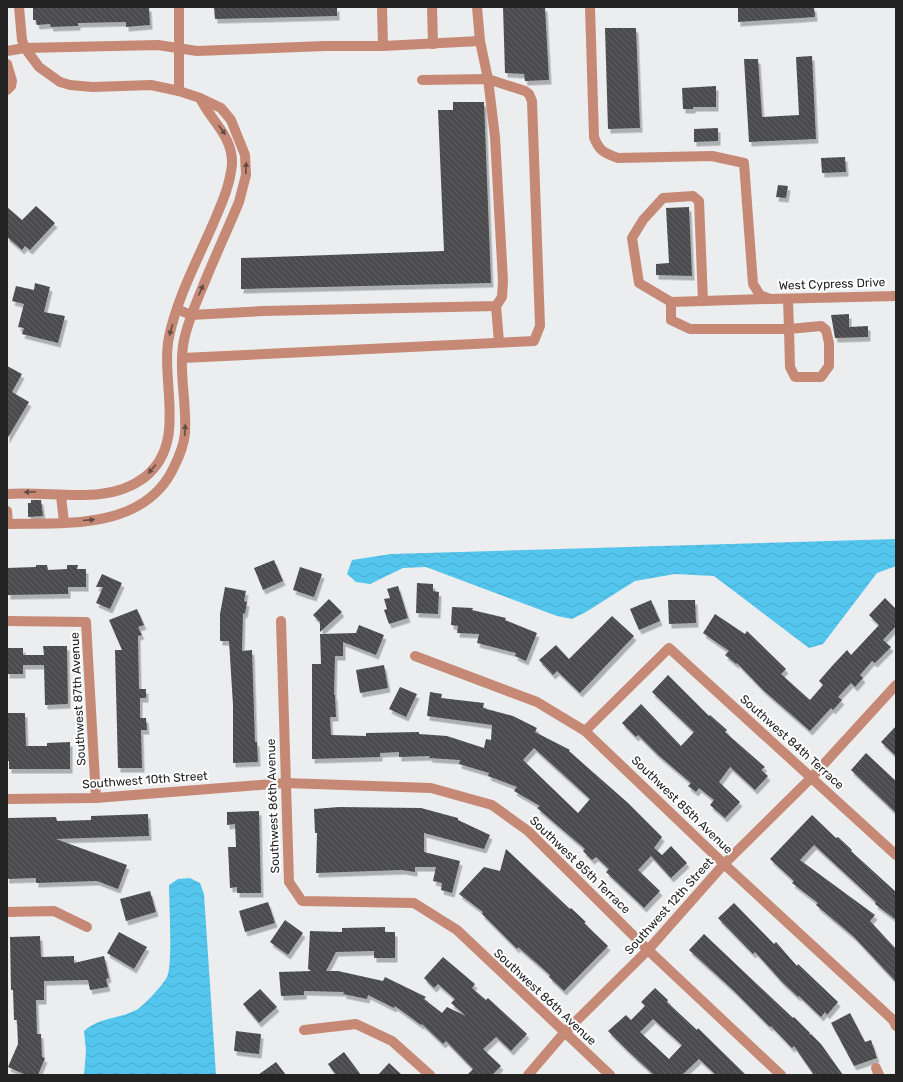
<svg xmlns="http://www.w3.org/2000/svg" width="903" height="1082" viewBox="0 0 903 1082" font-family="Rubik,sans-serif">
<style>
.water{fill:url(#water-waves)}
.building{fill:url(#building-back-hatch);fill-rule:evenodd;filter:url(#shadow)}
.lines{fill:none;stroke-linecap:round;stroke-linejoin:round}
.minor{stroke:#c58976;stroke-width:10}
.oneway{fill:#644c45}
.labels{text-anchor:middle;stroke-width:4;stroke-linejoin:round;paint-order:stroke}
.street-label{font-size:12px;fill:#232324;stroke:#fff}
</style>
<defs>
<pattern id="water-waves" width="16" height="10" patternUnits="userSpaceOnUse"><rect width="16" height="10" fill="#54c6ee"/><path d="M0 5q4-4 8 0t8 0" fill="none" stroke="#49aacc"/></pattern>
<pattern id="building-back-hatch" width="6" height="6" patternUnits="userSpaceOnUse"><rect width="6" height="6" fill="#4b4c4d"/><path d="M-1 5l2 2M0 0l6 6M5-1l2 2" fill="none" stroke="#626363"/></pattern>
<filter id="shadow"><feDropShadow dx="2.5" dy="4.5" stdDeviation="0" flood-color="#0004"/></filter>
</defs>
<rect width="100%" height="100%" fill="#ecedee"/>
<g class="water">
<polygon points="896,539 896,566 877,573 823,644 809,648 714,576 675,574 635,581 586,612 572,619 557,616 426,567 403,568 370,584 356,582 347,574 352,560 391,554"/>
<path d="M190 878 200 883 204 894 216 1075H84L86 1051 84 1031C99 1017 121 1019 138 1009 146 1003 162 986 167 977 173 965 169 901 169 885L178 879Z"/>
</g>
<g class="building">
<polygon points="33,7 149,7 150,25 126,27 126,22 78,23 78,26 51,27 50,24 37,25 36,20 33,20"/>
<polygon points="214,7 337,7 337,16 215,19"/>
<polygon points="503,7 545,7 549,80 525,81 524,74 505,73"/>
<polygon points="738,7 814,7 815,17 738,22"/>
<polygon points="605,28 636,28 640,128 608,129"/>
<polygon points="812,56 816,139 749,142 744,59 758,59 762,117 799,115 796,57"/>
<polygon points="716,86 716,107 693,107 693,109 683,109 682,88"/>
<polygon points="453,102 484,102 491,283 241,289 241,258 444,251 438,110 453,110"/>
<polygon points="718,128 718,141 694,142 694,129"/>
<polygon points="845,157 846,172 822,173 821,158"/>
<polygon points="778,185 788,186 786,198 776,197"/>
<polygon points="36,206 55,223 30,250 25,246 22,250 7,237 7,207 22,220"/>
<polygon points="689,207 692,276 656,275 656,264 669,263 666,208"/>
<polygon points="35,283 50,287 44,312 65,316 58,343 22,334 24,328 18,327 24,304 12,301 16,286 34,290"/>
<polygon points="849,314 849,327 868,326 868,337 835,338 831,315"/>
<polygon points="7,366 22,374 12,392 29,402 7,439"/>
<polygon points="31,500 41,500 43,516 28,517 28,503 31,503"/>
<polygon points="274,560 283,581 263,590 254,568"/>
<polygon points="36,565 47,565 48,570 67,569 67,565 78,565 77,569 86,569 86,587 68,587 68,594 8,595 7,568 36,567"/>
<polygon points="300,567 322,574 314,597 293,590"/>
<polygon points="102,574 122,583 110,609 96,603 103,587 96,587"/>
<polygon points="417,583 433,584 433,591 439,592 438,614 416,613"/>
<polygon points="398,586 408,618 389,624 384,610 387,609 384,599 390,598 387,589"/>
<polygon points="225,587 246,591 244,601 247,602 245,614 243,613 242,651 252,650 255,742 257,742 258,762 233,763 233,705 229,641 220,641 220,614"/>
<polygon points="885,598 896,609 896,626 883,640 891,647 875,663 872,661 860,675 863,678 855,687 851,683 838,697 842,700 833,710 831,708 810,731 763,690 737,663 736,664 725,655 729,651 703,633 715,614 745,634 747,631 786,669 781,674 810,700 823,685 819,681 832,666 847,650 851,655 879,625 869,615"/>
<polygon points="329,599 342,612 320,632 320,622 313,615"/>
<polygon points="651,600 660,621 639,630 630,609"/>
<polygon points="668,600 695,600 696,623 669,624"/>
<polygon points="452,607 473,608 472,610 506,618 505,620 537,633 526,661 515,656 516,653 477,643 479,634 457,633 458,626 451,625"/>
<polygon points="137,609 144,625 138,627 142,635 138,636 139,689 146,689 146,698 140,698 140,718 146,718 147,730 141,730 142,768 118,768 115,650 122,650 109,620"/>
<polygon points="612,616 634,636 580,693 557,671 553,675 539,660 556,645 569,659"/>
<path d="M359 625 384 635 376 655 343 642V656H335L334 695H335L336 717H330L331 735 366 736V733L419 732V734L447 736 484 748 486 739 491 740 492 725 427 716 430 692 442 694 441 698 484 703 483 708 513 716 537 728 535 732 570 750 569 751 628 803 662 837 654 848 662 855 671 846 687 863 671 878 651 856 638 870 660 891 644 908 606 872 609 869 596 857 592 860 583 851 585 849 537 808 540 806 514 791 517 787 488 776 489 773 459 764 460 760 429 758 430 756 399 757V752L380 753V757L312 759V664H321L320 634 356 633ZM534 748 590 799 578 813 523 760Z"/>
<polygon points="43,646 67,646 68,704 45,705 44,665 23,665 23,674 7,674 7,648 23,648 23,655 44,655"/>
<polygon points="384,665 388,688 360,693 356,670"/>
<polygon points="668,675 709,716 710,715 727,730 725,732 765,767 761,770 768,776 755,790 730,767 719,782 740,802 725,818 710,805 714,800 699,788 696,792 688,786 691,783 658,755 638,735 636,737 622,723 641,704 681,746 694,732 652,692"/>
<polygon points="400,687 417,694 406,717 389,709"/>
<polygon points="7,713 25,713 26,746 47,746 47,743 70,742 70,769 9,769 9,761 7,761"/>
<polygon points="896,726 896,756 881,742"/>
<polygon points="866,753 896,781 896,813 851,770"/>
<polygon points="339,807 421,808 458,818 458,820 490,835 484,849 424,833 424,852 460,861 452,893 441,890 442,883 433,881 436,867 415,867 415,872 402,870 316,873 317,833 315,833 314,809"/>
<polygon points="259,811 261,893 237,893 237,887 230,888 228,847 236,847 235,824 227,825 227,812"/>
<polygon points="148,814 149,836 56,839 127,865 118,889 97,881 36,883 36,878 7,879 7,818 56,817 57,821 91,820 91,816"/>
<polygon points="812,815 836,838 838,837 852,850 851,851 896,892 896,920 875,904 876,902 814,845 800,860 875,915 870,921 896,949 896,982 854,937 816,905 818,903 792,883 794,881 770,859"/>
<polygon points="506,849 570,909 571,908 586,922 584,923 608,946 564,991 549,977 550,975 518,947 517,949 482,914 483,912 459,894 484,867 500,871"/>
<polygon points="150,891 156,912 126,921 120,899"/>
<polygon points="268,902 275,923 245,932 239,911"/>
<polygon points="734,903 774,944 776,942 797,966 798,964 838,1002 827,1015 825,1012 821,1017 799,996 798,997 782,982 755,952 753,954 718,918"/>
<polygon points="285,920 303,933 288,955 270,942"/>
<polygon points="385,927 385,932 395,932 395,958 374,958 374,951 336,952 326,971 338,971 383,981 385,977 426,997 424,999 442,1013 447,1007 466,1016 451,1003 455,999 438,984 434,988 424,978 443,957 475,984 472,988 486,1000 488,998 527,1034 511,1051 496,1037 483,1049 501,1066 492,1075 467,1075 473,1069 446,1041 443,1044 422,1024 421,1025 395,1006 394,1008 368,995 367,999 343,994 344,992 304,991 304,995 281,996 279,972 311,971 308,969 310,931 342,932 342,928"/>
<polygon points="119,932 147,947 134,969 107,953"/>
<polygon points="704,934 793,1018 794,1017 810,1033 809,1035 811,1034 821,1044 843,1075 814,1075 794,1046 792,1048 771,1026 770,1027 733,990 689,950"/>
<polygon points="40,936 41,957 74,956 74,963 104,956 109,978 106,979 108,987 90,990 88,980 44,981 44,1000 36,1000 37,1034 41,1034 42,1057 45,1058 38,1075 26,1075 8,1067 18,1044 17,1020 14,1020 13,990 11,990 10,937"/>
<path d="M655 988 668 1000 667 1002 697 1030 698 1028 746 1075H716L699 1059 682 1075H654L628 1051 608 1031 626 1015 631 1020 645 1006 641 1002ZM653 1019 682 1045 669 1059 640 1032Z"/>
<polygon points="260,989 277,1007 259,1023 243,1004"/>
<polygon points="850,1013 865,1042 871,1040 877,1058 854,1066 831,1023"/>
<polygon points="236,1031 261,1034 259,1054 234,1051"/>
<polygon points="344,1052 361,1075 336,1075 328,1064"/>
<polygon points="276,1062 286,1075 258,1075"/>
<polygon points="389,1063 402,1075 378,1075"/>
</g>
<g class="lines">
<g class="minor">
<polyline points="432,7 433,44"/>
<path d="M590 7 594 137C599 151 604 153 618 158L712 156 744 163 753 284 760 295 770 299 896 296"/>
<polyline points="383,46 480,41"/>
<polyline points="7,51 25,48 158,45 197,51 325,46 383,46 382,7"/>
<polyline points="7,64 12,81 11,86 7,90"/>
<polyline points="179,91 179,7"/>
<polyline points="767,299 671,302 671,320 690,329 789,329 788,299"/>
<polyline points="671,302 639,283 632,238 643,220 663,198 693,196 699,201 703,301"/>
<polyline points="496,306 499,342"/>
<polyline points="177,309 191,315 263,311 496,306 502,297 503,281 495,137 488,79 480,41 477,7"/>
<polygon points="821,326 826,330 829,343 829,366 821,377 795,377 790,367 789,329"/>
<polyline points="183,358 534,341 540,326 532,101 529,94 525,91 488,79 422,80"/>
<path d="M7 494C52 490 106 507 145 477 188 443 160 382 169 337 177 298 197 261 213 224 221 205 230 186 232 164 233 136 211 121 200 98"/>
<polyline points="61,496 64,522"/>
<polyline points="7,511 8,524"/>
<path d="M7 524C65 523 145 530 174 467 179 457 184 445 185 433 187 403 178 370 184 340 189 317 199 296 208 274 218 250 229 226 239 202L246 175 245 155 231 120 221 108 200 98 179 91 151 85 93 87 70 85 60 82 39 67 25 48 22 40 19 7"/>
<polyline points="7,621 86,622 96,798"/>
<polyline points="281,621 289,882 302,901 414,903 457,930 610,1075"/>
<polyline points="415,656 537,702 585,731 724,864 893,1020 896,1026"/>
<polyline points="585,731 669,648 896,855"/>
<polyline points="7,799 96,798 285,783 431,788 492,805 528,831 648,950 781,1075"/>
<polyline points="7,912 54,911 87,927"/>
<polyline points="304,1030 356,1024 392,1041 430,1075"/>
<polyline points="876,1068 879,1075"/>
<polyline points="528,1075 564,1033 648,950 724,864 812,777 896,685"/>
</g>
</g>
<defs><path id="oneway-solid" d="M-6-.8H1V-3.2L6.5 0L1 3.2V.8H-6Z"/></defs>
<g class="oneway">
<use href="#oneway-solid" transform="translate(222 130) rotate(55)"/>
<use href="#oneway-solid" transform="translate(246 168) rotate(-88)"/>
<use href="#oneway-solid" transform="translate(201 290) rotate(-67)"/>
<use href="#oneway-solid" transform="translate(171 330) rotate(106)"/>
<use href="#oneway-solid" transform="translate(185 430) rotate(-87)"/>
<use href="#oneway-solid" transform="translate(152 469) rotate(131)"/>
<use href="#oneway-solid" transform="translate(30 492) rotate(178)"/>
<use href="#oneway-solid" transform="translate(89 520) rotate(-5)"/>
</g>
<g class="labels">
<g class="street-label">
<text transform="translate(832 284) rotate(-2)" y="4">West Cypress Drive</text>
<text transform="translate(78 699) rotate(-93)" y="4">Southwest 87th Avenue</text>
<text transform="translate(792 742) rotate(42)" y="4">Southwest 84th Terrace</text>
<text transform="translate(145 780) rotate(-4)" y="4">Southwest 10th Street</text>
<text transform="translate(682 805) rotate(44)" y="4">Southwest 85th Avenue</text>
<text transform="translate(273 806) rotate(-92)" y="4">Southwest 86th Avenue</text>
<text transform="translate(580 865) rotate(44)" y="4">Southwest 85th Terrace</text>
<text transform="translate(669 906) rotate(-48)" y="4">Southwest 12th Street</text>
<text transform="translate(545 997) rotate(43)" y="4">Southwest 86th Avenue</text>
</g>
</g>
<rect width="903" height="1082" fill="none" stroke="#232324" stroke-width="16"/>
</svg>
